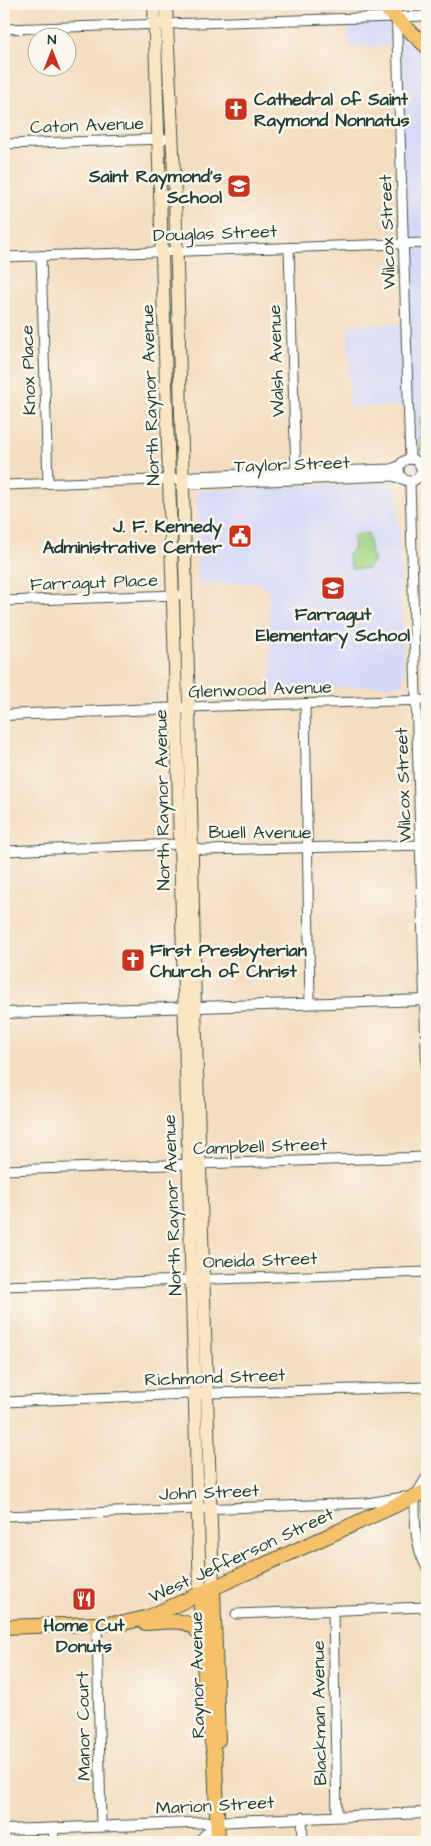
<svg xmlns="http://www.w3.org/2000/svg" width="431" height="1846" viewBox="0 0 431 1846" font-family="'Architects Daughter',sans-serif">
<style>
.built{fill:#d6d8f8}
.green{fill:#a0d383;stroke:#60885c}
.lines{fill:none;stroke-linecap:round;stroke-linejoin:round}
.minor-casing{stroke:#3f5549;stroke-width:11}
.tertiary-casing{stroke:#3f5549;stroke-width:12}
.secondary-casing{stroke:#3f5549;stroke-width:14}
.primary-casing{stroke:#3f5549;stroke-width:16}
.minor{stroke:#fff;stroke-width:9}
.tertiary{stroke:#fff;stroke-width:10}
.secondary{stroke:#fbe6c4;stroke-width:12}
.primary{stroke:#f5c16b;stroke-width:14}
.labels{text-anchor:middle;stroke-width:5;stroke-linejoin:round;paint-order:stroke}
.poi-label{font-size:18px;font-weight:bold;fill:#1f3d34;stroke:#fbf7ec;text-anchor:start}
.street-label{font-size:18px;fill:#1f3d34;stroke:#fbf7ec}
</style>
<rect width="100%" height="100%" fill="#fbf7ec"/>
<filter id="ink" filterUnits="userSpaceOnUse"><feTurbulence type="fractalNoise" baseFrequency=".02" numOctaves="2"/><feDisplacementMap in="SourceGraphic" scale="10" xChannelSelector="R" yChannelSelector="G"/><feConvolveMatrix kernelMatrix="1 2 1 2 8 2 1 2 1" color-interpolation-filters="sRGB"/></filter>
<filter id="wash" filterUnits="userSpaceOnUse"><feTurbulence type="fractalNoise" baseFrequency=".0096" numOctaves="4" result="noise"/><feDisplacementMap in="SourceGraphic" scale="20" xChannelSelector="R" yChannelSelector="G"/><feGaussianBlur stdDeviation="1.12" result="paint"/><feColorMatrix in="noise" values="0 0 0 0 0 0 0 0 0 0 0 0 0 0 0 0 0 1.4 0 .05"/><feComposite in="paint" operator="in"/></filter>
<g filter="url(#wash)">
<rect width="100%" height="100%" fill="#f4ddc0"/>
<g class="built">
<polygon points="349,22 385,22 389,25 390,46 349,47"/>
<polygon points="399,23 427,50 427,471 417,471 412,463 411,406 350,407 348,325 407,324"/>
<polygon points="389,482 398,491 404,685 271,690 268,590 257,582 198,585 196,491"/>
</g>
<g class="green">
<polygon points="420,418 427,418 426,451 420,451"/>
<polygon points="368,533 371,555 374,561 367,569 351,568 348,554 354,548 353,536"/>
<polygon points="427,1501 427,1555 423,1540 422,1504"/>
</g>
</g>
<g filter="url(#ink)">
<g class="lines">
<g class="minor-casing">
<g id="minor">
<polyline points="396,4 410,459"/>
<polyline points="4,29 427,16"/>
<polyline points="4,144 164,139"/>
<polyline points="289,248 296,473"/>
<polyline points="41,256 48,483"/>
<polyline points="4,257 427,243"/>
<circle cx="410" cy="470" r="11"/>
<polyline points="183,480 194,484 392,476 402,479"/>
<polyline points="410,482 427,1087"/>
<polyline points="4,485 183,479 194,476 391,469 399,466"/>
<polyline points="4,601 178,595"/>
<polyline points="305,704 310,1003"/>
<polyline points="189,707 427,700"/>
<polyline points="4,851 179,844 203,850 427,845"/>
<polyline points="4,1170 427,1157"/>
<polyline points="4,1286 427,1272"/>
<polyline points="4,1402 209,1393 427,1387"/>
<path d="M415 1496C415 1522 414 1545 427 1568"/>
<polyline points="415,1496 427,1477"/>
<polyline points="4,1516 367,1503 404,1497"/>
<polyline points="333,1611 337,1815"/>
<polyline points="236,1614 427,1607"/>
<polyline points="97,1624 101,1827"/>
<polyline points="302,1817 303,1842"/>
<polyline points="53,1842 54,1829"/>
<polyline points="198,1842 217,1821"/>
</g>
</g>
<g class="tertiary-casing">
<g id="tertiary">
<polyline points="4,715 183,708"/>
<polyline points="4,1013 427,1000"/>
<path d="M4 1830C145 1826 286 1818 427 1813"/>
</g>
</g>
<g class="secondary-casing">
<g id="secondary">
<path d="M154 4C174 534 185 1065 200 1595"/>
<polyline points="166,4 175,194 189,707 195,1007 213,1589"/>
</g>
</g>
<g class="primary-casing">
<g id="primary">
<polyline points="381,4 427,47"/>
<polyline points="213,1589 218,1740"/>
<polyline points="200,1595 207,1714 215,1759 218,1842"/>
<path d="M145 1623C167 1622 193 1615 202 1639"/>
<polyline points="4,1627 124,1623 149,1617 427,1491"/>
</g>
</g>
<use href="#minor" class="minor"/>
<use href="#tertiary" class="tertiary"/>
<use href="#secondary" class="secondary"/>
<use href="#primary" class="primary"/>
</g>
</g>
<defs>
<g id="church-square" transform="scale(1.25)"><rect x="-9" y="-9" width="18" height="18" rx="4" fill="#c8321e" stroke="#fbf7ec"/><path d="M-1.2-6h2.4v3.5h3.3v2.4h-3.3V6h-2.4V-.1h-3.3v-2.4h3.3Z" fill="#fff"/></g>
<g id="school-square" transform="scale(1.25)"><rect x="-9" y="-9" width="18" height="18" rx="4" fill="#c8321e" stroke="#fbf7ec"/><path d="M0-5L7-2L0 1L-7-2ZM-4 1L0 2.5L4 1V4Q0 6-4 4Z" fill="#fff"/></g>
<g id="civic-square" transform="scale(1.25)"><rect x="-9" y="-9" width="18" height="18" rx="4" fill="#c8321e" stroke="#fbf7ec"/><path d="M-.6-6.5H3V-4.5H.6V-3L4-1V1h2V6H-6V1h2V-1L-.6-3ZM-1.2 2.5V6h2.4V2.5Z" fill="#fff"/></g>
<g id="restaurant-square" transform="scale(1.25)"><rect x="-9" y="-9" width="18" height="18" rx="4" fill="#c8321e" stroke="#fbf7ec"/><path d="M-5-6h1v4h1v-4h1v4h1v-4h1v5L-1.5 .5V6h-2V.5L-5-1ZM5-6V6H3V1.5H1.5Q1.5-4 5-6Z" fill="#fff"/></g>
</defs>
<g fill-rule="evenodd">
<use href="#church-square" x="236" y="109"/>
<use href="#school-square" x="239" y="186"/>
<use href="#civic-square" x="240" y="536"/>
<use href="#school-square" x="333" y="588"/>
<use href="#church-square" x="133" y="960"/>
<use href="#restaurant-square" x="84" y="1599"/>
</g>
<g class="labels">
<g class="poi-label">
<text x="254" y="105">Cathedral of Saint<tspan x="254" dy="21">Raymond Nonnatus</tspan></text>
<text x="222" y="182" text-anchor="end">Saint Raymond's<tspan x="222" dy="21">School</tspan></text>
<text x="222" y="532" text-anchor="end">J. F. Kennedy<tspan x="222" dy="21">Administrative Center</tspan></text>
<text x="333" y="620" text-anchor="middle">Farragut<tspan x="333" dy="21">Elementary School</tspan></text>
<text x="150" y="956">First Presbyterian<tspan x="150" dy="21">Church of Christ</tspan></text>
<text x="84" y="1631" text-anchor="middle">Home Cut<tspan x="84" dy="21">Donuts</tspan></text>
</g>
<g class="street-label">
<text transform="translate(87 125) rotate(-2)" y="6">Caton Avenue</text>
<text transform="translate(387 232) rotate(-92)" y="6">Wilcox Street</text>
<text transform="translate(215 233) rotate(-2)" y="6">Douglas Street</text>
<text transform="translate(276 361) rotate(-92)" y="6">Walsh Avenue</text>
<text transform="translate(28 370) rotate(-92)" y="6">Knox Place</text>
<text transform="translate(150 395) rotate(-92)" y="6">North Raynor Avenue</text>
<text transform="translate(292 464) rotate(-2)" y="6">Taylor Street</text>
<text transform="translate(94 582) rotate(-2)" y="6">Farragut Place</text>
<text transform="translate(260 689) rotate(-2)" y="6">Glenwood Avenue</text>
<text transform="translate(403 785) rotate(-92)" y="6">Wilcox Street</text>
<text transform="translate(162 800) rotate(-91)" y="6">North Raynor Avenue</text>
<text x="260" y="838">Buell Avenue</text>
<text transform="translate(260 1146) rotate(-2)" y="6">Campbell Street</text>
<text transform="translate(172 1205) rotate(-92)" y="6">North Raynor Avenue</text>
<text transform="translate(260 1260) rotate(-2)" y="6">Oneida Street</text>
<text transform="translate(215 1377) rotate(-2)" y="6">Richmond Street</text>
<text transform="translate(209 1492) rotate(-2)" y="6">John Street</text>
<text transform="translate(241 1555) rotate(-25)" y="6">West Jefferson Street</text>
<text transform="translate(197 1675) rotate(-91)" y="6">Raynor Avenue</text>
<text transform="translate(319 1713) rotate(-91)" y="6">Blackman Avenue</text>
<text transform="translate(83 1726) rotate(-91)" y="6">Manor Court</text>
<text transform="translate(215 1805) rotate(-3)" y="6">Marion Street</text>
</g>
</g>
<rect width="431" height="1846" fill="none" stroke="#fbf7ec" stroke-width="20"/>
<g transform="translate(52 52)"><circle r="24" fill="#fbf7ec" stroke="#a3ada2"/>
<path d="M0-4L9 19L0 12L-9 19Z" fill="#c8321e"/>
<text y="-8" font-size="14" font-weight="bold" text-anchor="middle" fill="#1f3d34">N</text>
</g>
</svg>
